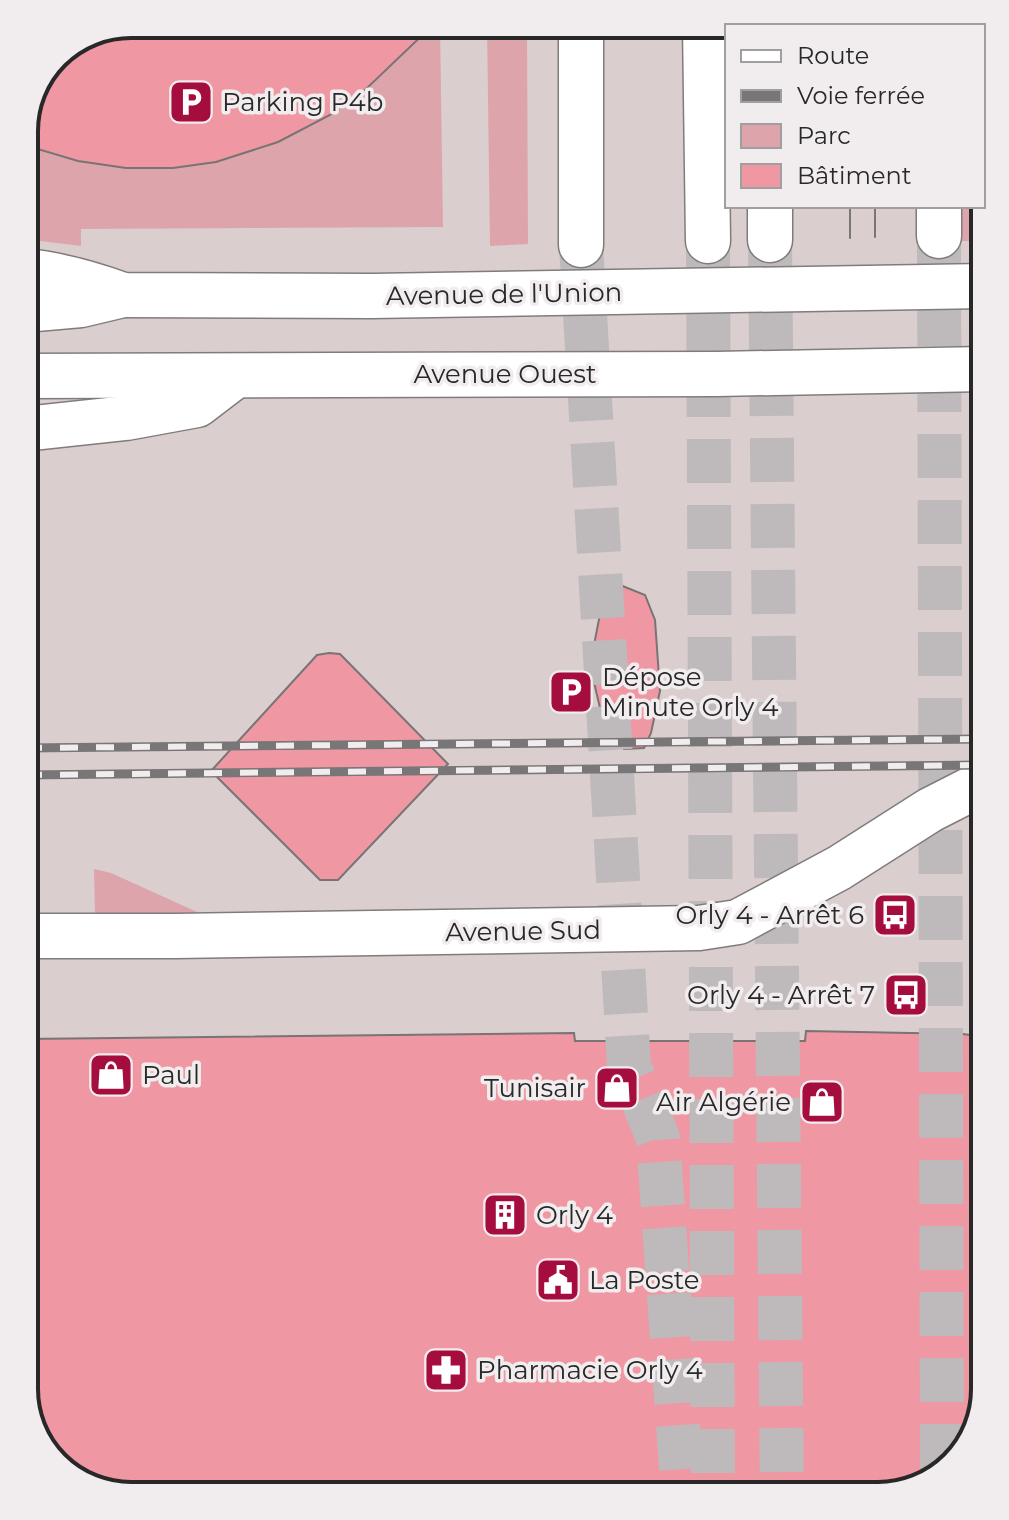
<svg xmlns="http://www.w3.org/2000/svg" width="1009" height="1520" viewBox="0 0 1009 1520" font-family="Montserrat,sans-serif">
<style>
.built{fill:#dbcecf}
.green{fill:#dda5ab}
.building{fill:#ef98a4;stroke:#787474;stroke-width:2}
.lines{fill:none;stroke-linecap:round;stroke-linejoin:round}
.minor-tunnel{stroke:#bebabb;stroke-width:44;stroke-dasharray:44 22;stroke-linecap:butt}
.trunk-tunnel{stroke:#bebabb;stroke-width:44;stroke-dasharray:44 22;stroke-linecap:butt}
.minor-casing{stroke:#807c7c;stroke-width:47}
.tertiary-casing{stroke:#807c7c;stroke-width:47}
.secondary-casing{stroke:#807c7c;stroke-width:47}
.primary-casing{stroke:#807c7c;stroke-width:47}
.trunk-casing{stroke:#807c7c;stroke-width:47}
.minor{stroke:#fff;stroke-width:44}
.tertiary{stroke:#fff;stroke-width:44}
.secondary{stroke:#fff;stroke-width:44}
.primary{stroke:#fff;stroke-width:44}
.trunk{stroke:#fff;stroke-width:44}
.tram{stroke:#787676;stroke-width:2}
.rail-casing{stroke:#787676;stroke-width:9}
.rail{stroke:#f1eced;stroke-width:6;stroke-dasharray:18;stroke-linecap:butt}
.labels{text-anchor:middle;stroke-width:7;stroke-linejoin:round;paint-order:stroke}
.poi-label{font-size:26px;fill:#292828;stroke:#f1eced;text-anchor:start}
.street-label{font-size:26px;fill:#292828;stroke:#f1eced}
.rim{fill:none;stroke:#292828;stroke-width:4}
</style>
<rect width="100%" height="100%" fill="#e3dfe0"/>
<polygon class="built" points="131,24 890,26 727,26 727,206 983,206 983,124 985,1389 970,1443 931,1482 878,1496 125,1496 77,1481 38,1442 24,1389 24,124"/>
<g class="green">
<path d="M429 24H440L443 227 81 229V246L24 239V145C172 203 334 148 429 24Z"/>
<polygon points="487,24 527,24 528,244 490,246"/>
<polygon points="983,124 985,241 954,241 954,206 983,206"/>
<polygon points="94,869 111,873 206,916 95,917"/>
</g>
<g class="building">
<polygon points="131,24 434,24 365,90 330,115 278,142 216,162 173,168 126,168 78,161 24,145 24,124 60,51"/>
<polygon points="620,585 645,595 655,620 660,691 651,733 644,748 624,749 606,734 593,678 594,645 601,609"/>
<polygon points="329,653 340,654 448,764 338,880 320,880 211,771 317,655"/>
<polygon points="806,1031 963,1034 985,1037 985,1389 970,1443 931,1482 878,1496 125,1496 77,1481 38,1442 24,1389 24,1039 574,1033 575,1041 805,1041"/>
</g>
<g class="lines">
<g class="minor-tunnel">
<polyline points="939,236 942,1470"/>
<polyline points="581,245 629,1066 658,1138 683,1496"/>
</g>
<g class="trunk-tunnel">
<polyline points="770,240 782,1496"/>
<polyline points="708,241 713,1496"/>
</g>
<g class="minor-casing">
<g id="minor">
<polyline points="939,206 939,236"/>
<polyline points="581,245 581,24"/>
<polyline points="24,936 176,936 634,929 699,928 738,922 839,868 930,810 985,782"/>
</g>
</g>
<g class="tertiary-casing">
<polyline id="tertiary" points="24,310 81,305 123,295"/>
</g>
<g class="secondary-casing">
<path id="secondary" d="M24 271C59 274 90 283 123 295L372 296 985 286"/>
</g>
<g class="primary-casing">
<g id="primary">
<polyline points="24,376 717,374 985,369"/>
<polyline points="24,429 126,418 197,405 235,376"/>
</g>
</g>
<g class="trunk-casing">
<g id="trunk">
<polyline points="705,24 708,241"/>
<polyline points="769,24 769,26"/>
<polyline points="770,206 770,240"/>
</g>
</g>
<use href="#minor" class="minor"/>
<use href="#tertiary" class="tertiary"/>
<use href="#secondary" class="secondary"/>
<use href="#primary" class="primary"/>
<use href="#trunk" class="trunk"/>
<g class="tram">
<polyline points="847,24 847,26"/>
<polyline points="872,24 872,26"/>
<polyline points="850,206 850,238"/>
<polyline points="875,206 875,237"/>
</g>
<g class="rail-casing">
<g id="rail">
<polyline points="24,748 985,739"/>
<polyline points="24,775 985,765"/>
</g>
</g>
<use href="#rail" class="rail"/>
</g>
<defs>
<g id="parking-square" transform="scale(2.3)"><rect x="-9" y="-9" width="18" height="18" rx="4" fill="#a60d3f" stroke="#f1eced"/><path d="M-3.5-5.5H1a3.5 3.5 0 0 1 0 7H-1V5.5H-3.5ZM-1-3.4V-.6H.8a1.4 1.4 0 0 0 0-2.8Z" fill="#fff"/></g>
<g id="bus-square" transform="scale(2.3)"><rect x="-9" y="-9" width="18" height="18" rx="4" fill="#a60d3f" stroke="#f1eced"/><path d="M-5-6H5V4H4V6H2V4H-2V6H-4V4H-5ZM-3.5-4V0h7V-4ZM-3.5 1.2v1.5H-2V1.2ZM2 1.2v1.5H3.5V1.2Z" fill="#fff"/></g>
<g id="shop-square" transform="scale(2.3)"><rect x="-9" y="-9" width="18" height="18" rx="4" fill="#a60d3f" stroke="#f1eced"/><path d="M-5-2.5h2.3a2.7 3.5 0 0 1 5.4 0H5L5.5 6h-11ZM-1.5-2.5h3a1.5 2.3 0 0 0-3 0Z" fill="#fff"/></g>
<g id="building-square" transform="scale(2.3)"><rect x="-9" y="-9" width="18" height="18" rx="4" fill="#a60d3f" stroke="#f1eced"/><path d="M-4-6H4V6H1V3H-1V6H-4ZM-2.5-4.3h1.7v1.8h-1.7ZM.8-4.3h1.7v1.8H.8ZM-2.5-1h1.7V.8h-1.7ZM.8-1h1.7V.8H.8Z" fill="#fff"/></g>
<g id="civic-square" transform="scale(2.3)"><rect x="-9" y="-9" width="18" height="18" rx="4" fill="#a60d3f" stroke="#f1eced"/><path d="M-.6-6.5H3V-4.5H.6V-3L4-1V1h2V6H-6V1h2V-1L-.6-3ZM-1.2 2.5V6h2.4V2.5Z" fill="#fff"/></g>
<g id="pharmacy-square" transform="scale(2.3)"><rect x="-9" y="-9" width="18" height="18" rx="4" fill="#a60d3f" stroke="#f1eced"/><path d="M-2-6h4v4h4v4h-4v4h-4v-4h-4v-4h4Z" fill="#fff"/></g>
</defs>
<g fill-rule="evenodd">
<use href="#parking-square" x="191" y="102"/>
<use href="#parking-square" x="571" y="692"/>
<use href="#bus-square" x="895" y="915"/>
<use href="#bus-square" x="906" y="995"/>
<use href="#shop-square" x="111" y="1075"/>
<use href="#shop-square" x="617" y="1088"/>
<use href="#shop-square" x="822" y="1102"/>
<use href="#building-square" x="505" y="1215"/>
<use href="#civic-square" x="558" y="1280"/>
<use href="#pharmacy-square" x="446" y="1370"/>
</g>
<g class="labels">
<g class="poi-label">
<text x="222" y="111">Parking P4b</text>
<text x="602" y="686">Dépose<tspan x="602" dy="30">Minute Orly 4</tspan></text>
<text x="864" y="924" text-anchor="end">Orly 4 - Arrêt 6</text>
<text x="875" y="1004" text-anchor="end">Orly 4 - Arrêt 7</text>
<text x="142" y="1084">Paul</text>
<text x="586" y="1097" text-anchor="end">Tunisair</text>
<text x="791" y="1111" text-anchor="end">Air Algérie</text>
<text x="536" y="1224">Orly 4</text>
<text x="589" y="1289">La Poste</text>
<text x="477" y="1379">Pharmacie Orly 4</text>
</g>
<g class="street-label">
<text transform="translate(504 294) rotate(-1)" y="9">Avenue de l'Union</text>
<text x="505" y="383">Avenue Ouest</text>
<text transform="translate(523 931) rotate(-1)" y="9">Avenue Sud</text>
</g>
</g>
<path d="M0 0H1009V1520H0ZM131 38H878A93 93 0 0 1 971 131V1389A93 93 0 0 1 878 1482H131A93 93 0 0 1 38 1389V131A93 93 0 0 1 131 38Z" fill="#f1eced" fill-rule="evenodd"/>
<path class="rim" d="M131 38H878A93 93 0 0 1 971 131V1389A93 93 0 0 1 878 1482H131A93 93 0 0 1 38 1389V131A93 93 0 0 1 131 38Z"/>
<rect x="725" y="24" width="260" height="184" fill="#f1eced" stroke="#a19e9e" stroke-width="2"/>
<rect x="741" y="50" width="40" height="12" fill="#ffffff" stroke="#a19e9e" stroke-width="2"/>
<text x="797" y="64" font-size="24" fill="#292828">Route</text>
<rect x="741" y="90" width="40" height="12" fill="#787676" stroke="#a19e9e" stroke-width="2"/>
<text x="797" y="104" font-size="24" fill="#292828">Voie ferrée</text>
<rect x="741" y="124" width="40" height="24" fill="#dda5ab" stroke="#a19e9e" stroke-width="2"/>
<text x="797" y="144" font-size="24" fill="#292828">Parc</text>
<rect x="741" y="164" width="40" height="24" fill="#ef98a4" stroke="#a19e9e" stroke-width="2"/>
<text x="797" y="184" font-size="24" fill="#292828">Bâtiment</text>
</svg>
